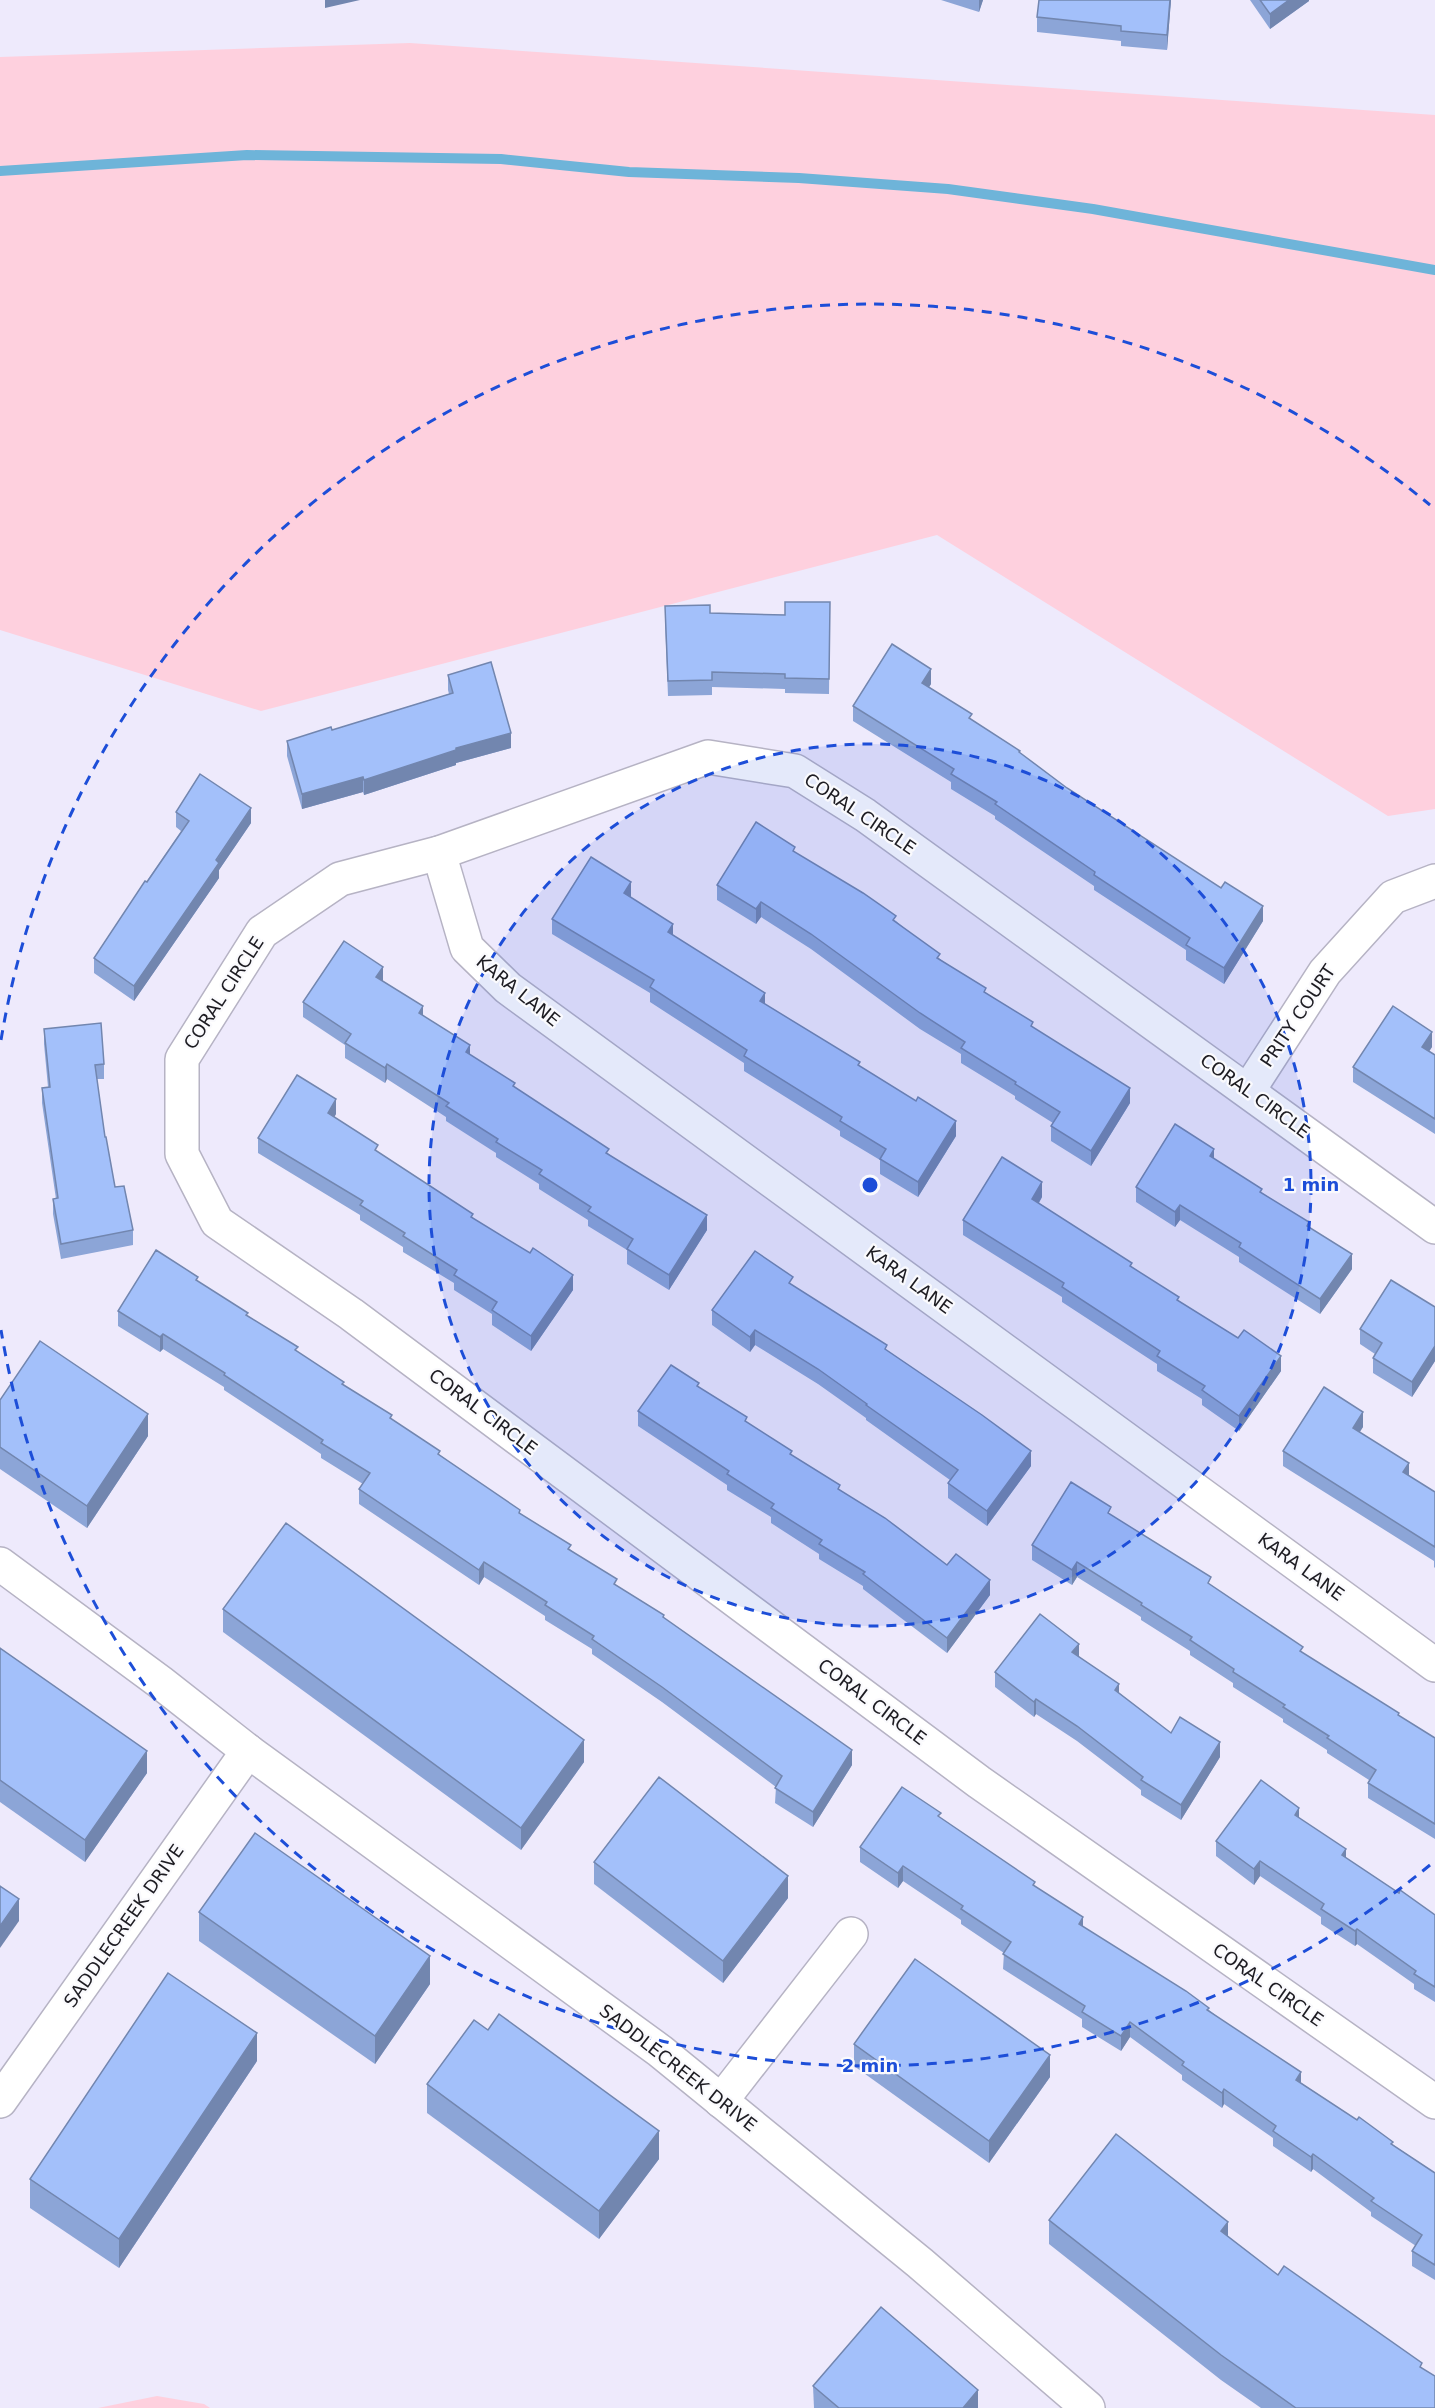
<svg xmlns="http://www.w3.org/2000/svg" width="1435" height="2408" viewBox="0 0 1435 2408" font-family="'DejaVu Sans',sans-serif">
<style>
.green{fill:#fed0de}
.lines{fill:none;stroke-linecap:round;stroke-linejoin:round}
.stream{stroke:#6eb4d9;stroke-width:10}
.minor-casing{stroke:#b6b3c4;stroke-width:36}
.minor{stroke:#fff;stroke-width:33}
.wall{fill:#8ca5d7}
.shaded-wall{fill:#7286af}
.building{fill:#a3c0fa;stroke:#7286af;stroke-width:1.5}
.ring{fill:none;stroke:#1d4ed8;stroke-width:3;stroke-dasharray:10 8}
.labels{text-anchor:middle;stroke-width:4.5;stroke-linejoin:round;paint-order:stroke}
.street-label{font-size:18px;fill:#1d1c22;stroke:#fafafd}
.centre{fill:#1d4ed8;stroke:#fafafd;stroke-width:3}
.ring-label{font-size:18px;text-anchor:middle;font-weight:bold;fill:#1d4ed8;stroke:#fafafd;stroke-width:4.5;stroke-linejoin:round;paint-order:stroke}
</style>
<rect width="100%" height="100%" fill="#eeeafc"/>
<g class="green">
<polygon points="410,43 1435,115 1435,809 1388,816 937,535 261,711 0,630 0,57"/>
<polygon points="157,2396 204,2404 210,2408 98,2408"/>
</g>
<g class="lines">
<polyline class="stream" points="0,171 247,155 501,159 629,172 799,178 948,189 1093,209 1435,270"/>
<g class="minor-casing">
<g id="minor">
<polyline points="439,853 467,948 508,988 1435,1665"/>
<polyline points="1248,1091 1325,972 1393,897 1435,881"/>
<polyline points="1435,1227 865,815 795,771 708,757 439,853 340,879 262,932 182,1059 182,1154 217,1222 351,1314 979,1782 1435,2102"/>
<polyline points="0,1564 160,1682 248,1751 660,2051 920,2263 1088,2408"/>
<polyline points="0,2101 248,1751"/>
<polyline points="721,2101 851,1934"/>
</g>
</g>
<use href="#minor" class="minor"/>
</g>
<g class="wall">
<polygon points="941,0 983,0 979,12"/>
<polygon points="1171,0 1167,50 1121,46 1121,41 1037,32 1037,17"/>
<polygon points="1250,0 1309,0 1309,1 1270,29"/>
<polygon points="830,602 829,694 785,693 785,689 712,687 712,695 668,696 665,621 710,613 785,615"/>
<polygon points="448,675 511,748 456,763 456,765 364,795 363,792 302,809 287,756 287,741 332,730 449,694 448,690"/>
<polygon points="931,684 929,687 972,720 1020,753 1067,788 1263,921 1224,984 1186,960 1186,950 1094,890 1094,886 995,819 995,816 951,789 951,782 853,721 853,706"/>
<polygon points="176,812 251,823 219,870 219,878 134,1001 94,973 94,958 181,831 176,827"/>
<polygon points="795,853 896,921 940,959 1033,1027 1130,1103 1091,1166 1051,1141 1051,1126 1053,1123 1015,1099 1015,1096 961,1063 961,1054 920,1029 811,949 761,917 756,924 717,900 717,885"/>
<polygon points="631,897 673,935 765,1004 860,1066 956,1136 918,1197 880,1174 880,1160 840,1136 840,1131 744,1071 744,1063 650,1002 650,993 552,934 552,919"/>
<polygon points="383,981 470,1055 609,1154 707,1230 669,1290 627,1264 627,1250 588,1226 588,1220 539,1189 539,1184 496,1157 496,1153 446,1121 446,1117 387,1079 385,1083 345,1058 345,1045 303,1017 303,1002"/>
<polygon points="44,1029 104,1064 104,1079 97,1079 105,1137 115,1187 133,1230 133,1245 61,1259 53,1214 53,1199 56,1199 42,1103 42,1088 48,1087 44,1044"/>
<polygon points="1432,1047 1429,1051 1435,1055 1435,1134 1353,1082 1353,1067"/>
<polygon points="336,1114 334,1117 378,1153 473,1218 573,1290 531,1351 492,1325 492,1314 454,1290 454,1283 403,1252 403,1247 360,1220 360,1215 258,1153 258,1138"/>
<polygon points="1214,1159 1309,1228 1352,1269 1320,1314 1239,1262 1239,1257 1180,1220 1175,1227 1136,1202 1136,1187"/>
<polygon points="1042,1197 1039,1203 1132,1267 1179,1301 1281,1371 1239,1431 1202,1405 1202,1399 1157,1371 1157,1364 1062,1302 1062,1297 963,1235 963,1220"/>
<polygon points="198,1282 248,1316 571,1550 617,1586 664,1618 852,1765 813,1827 775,1803 776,1787 662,1702 592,1654 592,1649 545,1620 545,1616 484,1577 479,1585 359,1504 359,1489 363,1484 321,1458 321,1454 224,1390 224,1387 163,1349 160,1352 118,1326 118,1311"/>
<polygon points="793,1285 887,1351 1031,1466 987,1526 948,1498 948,1483 950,1480 866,1420 866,1418 818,1384 755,1345 750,1352 712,1325 712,1310"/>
<polygon points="1435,1307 1435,1361 1412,1397 1373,1373 1373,1358 1375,1354 1360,1344 1360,1329"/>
<polygon points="699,1388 840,1490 990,1595 947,1653 863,1589 863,1586 819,1559 819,1554 771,1523 771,1517 727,1490 727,1485 638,1426 638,1411"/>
<polygon points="0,1400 148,1436 87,1528 0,1469"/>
<polygon points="1363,1427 1359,1432 1409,1476 1435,1492 1435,1568 1434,1567 1434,1561 1283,1466 1283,1451"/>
<polygon points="1111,1515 1211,1585 1303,1653 1399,1716 1435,1738 1435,1839 1368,1798 1368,1783 1369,1780 1327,1753 1327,1750 1283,1722 1283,1719 1233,1687 1233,1683 1190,1655 1190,1651 1141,1620 1141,1617 1077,1577 1072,1585 1032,1560 1032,1545"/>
<polygon points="223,1609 584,1762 521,1850 223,1632"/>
<polygon points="0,1648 147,1773 85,1862 0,1802"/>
<polygon points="1079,1657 1119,1693 1171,1733 1220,1757 1181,1820 1141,1795 1141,1790 1077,1741 1036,1714 1034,1717 995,1687 995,1672"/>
<polygon points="941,1818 1035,1886 1083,1927 1209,2010 1301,2083 1435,2173 1435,2280 1412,2266 1412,2251 1416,2246 1371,2216 1371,2212 1313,2169 1311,2172 1273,2146 1273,2138 1224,2104 1222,2108 1182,2080 1182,2075 1130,2037 1121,2051 1082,2027 1082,2019 1003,1969 1004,1953 961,1924 961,1920 903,1881 898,1888 860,1862 860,1847"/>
<polygon points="1299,1818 1346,1858 1399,1893 1435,1915 1435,2002 1414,1989 1414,1984 1357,1944 1355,1946 1321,1924 1321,1917 1260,1876 1254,1885 1216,1856 1216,1841"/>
<polygon points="594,1862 788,1898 723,1983 594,1884"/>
<polygon points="199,1912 430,1984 375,2064 199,1941"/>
<polygon points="854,2044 1050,2077 989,2163 854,2066"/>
<polygon points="257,2061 119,2268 30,2208 30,2179"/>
<polygon points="427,2084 659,2159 599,2239 427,2113"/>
<polygon points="1049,2220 1228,2237 1278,2275 1422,2368 1435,2408 1261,2408 1221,2380 1049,2244"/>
<polygon points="813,2386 978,2408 814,2408"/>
</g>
<g class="shaded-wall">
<polygon points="325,0 360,0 325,8"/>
<polygon points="979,0 983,0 979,12"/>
<polygon points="1170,0 1171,0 1167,50 1167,35"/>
<polygon points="1289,0 1309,0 1309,1 1270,29 1270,14"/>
<polygon points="931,669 931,684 922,698 922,683"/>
<polygon points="511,733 511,748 456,763 456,765 364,795 364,780 456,748"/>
<polygon points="363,777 363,792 302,809 302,794"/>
<polygon points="251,808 251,823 219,870 219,878 134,1001 134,986"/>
<polygon points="631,882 631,897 624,908 624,893"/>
<polygon points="761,902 761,917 756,924 756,909"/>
<polygon points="1263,906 1263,921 1224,984 1224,968"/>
<polygon points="673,924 673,939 668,932"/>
<polygon points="383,967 383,982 376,977"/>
<polygon points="765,993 765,1008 760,1001"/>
<polygon points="423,1006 423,1021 419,1013"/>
<polygon points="1432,1032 1432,1047 1422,1062 1422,1047"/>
<polygon points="470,1045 470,1060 466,1052"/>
<polygon points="387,1064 387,1079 385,1083 385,1068"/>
<polygon points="1130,1088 1130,1103 1091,1166 1091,1151"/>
<polygon points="336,1099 336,1114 328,1128 328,1113"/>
<polygon points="956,1121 956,1136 918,1197 918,1182"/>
<polygon points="1214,1149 1214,1164 1210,1156"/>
<polygon points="1042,1182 1042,1197 1032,1214 1032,1199"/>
<polygon points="1180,1205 1180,1220 1175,1227 1175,1212"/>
<polygon points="707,1215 707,1230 669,1290 669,1275"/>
<polygon points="1352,1254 1352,1269 1320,1314 1320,1299"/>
<polygon points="573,1275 573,1290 531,1351 531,1336"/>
<polygon points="755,1330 755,1345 750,1352 750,1337"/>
<polygon points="163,1334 163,1349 160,1352 160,1337"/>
<polygon points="1435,1346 1435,1361 1412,1397 1412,1382"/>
<polygon points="1281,1356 1281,1371 1239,1431 1239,1416"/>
<polygon points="1363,1412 1363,1427 1353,1443 1353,1428"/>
<polygon points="148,1414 148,1436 87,1528 87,1506"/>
<polygon points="1031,1451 1031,1466 987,1526 987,1511"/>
<polygon points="1409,1463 1409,1478 1403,1472"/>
<polygon points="484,1562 484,1577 479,1585 479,1570"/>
<polygon points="1077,1562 1077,1577 1072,1585 1072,1570"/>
<polygon points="990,1580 990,1595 947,1653 947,1638"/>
<polygon points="1079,1644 1079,1659 1072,1652"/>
<polygon points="1119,1684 1119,1699 1115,1690"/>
<polygon points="1036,1699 1036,1714 1034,1717 1034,1702"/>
<polygon points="584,1740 584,1762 521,1850 521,1828"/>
<polygon points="1220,1742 1220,1757 1181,1820 1181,1805"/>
<polygon points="852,1750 852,1765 813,1827 813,1812"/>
<polygon points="147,1751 147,1773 85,1862 85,1840"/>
<polygon points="1299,1808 1299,1823 1295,1815"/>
<polygon points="1346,1849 1346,1865 1342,1855"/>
<polygon points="1260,1861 1260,1876 1254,1885 1254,1869"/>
<polygon points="903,1866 903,1881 898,1888 898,1873"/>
<polygon points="788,1876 788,1898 723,1983 723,1961"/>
<polygon points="19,1899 19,1921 0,1948 0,1926"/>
<polygon points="1083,1917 1083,1932 1079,1924"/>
<polygon points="1357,1929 1357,1944 1355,1946 1355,1931"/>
<polygon points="430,1956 430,1984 375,2064 375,2036"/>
<polygon points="1130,2022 1130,2037 1121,2051 1121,2036"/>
<polygon points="257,2033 257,2061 119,2268 119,2239"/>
<polygon points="1050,2055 1050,2077 989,2163 989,2141"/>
<polygon points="1301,2072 1301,2088 1296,2080"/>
<polygon points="1224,2089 1224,2104 1222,2108 1222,2093"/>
<polygon points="659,2131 659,2159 599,2239 599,2211"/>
<polygon points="1313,2154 1313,2169 1311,2172 1311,2157"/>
<polygon points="1228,2222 1228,2246 1221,2231"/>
<polygon points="978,2390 978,2408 963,2408"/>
</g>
<g class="building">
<polygon points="1039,0 1170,0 1167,35 1121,31 1121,26 1037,17"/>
<polygon points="1260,0 1289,0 1270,14"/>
<polygon points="785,602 830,602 829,679 785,678 785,674 712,672 712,680 668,681 665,606 710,605 710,613 785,615"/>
<polygon points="892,644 931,669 922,683 972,714 969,718 1020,751 1019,752 1067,788 1221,888 1225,882 1263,906 1224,968 1186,945 1190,938 1094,875 1095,872 995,804 997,802 951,774 954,769 853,706"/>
<polygon points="491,662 511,733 456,748 456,750 364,780 363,777 302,794 287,741 331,727 332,730 453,693 448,675"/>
<polygon points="200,774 251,808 216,860 219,863 134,986 94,958 145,881 147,882 189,821 176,812"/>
<polygon points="756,822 795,847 793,851 863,893 896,916 893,920 940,954 937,958 986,988 984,992 1033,1022 1031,1026 1130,1088 1091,1151 1051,1126 1060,1112 1015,1084 1016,1082 961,1048 965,1042 920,1013 811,934 761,902 756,909 717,885"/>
<polygon points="591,857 631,882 624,893 673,924 668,932 765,993 760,1001 860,1062 858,1065 916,1101 918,1097 956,1121 918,1182 880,1159 886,1149 840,1121 842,1117 744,1056 747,1050 650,987 654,980 552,919"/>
<polygon points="344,941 383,967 376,977 423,1006 419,1013 470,1045 466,1052 515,1083 513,1086 609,1149 606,1153 707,1215 669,1275 627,1249 633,1239 588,1211 591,1207 539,1174 542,1170 496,1142 498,1139 446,1106 449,1103 387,1064 385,1068 345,1043 351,1034 303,1002"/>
<polygon points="1393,1006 1432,1032 1422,1047 1435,1055 1435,1119 1353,1067"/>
<polygon points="101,1023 104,1064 95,1065 105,1137 106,1137 115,1187 124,1186 133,1230 61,1244 53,1199 58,1198 42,1088 50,1087 44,1029"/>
<polygon points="297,1075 336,1099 328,1113 378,1145 375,1150 473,1214 471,1217 530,1253 533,1248 573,1275 531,1336 492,1310 497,1302 454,1275 457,1270 403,1236 405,1233 360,1205 363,1201 258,1138"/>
<polygon points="1175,1124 1214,1149 1210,1156 1262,1189 1260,1192 1309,1222 1307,1226 1352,1254 1320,1299 1239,1247 1241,1243 1180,1205 1175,1212 1136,1187"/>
<polygon points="1002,1157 1042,1182 1032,1199 1132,1263 1130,1266 1179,1297 1177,1300 1238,1338 1244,1330 1281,1356 1239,1416 1202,1390 1205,1386 1157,1356 1160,1351 1062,1287 1064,1283 963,1220"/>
<polygon points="156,1250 198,1277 196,1280 248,1313 246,1315 298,1347 295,1350 344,1382 342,1384 392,1415 390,1418 440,1451 438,1454 520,1510 519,1513 571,1545 568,1549 617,1579 614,1584 664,1615 663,1617 852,1750 813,1812 775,1788 782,1776 662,1687 592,1639 594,1636 545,1605 547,1602 484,1562 479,1570 359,1489 370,1473 321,1443 323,1440 224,1375 225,1373 163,1334 160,1337 118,1311"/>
<polygon points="755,1251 793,1277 789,1283 887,1345 885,1349 982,1415 1031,1451 987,1511 948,1483 958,1470 866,1405 867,1404 818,1369 755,1330 750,1337 712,1310"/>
<polygon points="1391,1280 1435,1307 1435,1346 1412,1382 1373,1358 1382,1343 1360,1329"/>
<polygon points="40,1341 148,1414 87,1506 0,1447 0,1400"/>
<polygon points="671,1365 699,1383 697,1386 747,1417 745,1421 792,1451 790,1454 840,1485 838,1489 885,1518 947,1565 956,1554 990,1580 947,1638 863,1574 865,1572 819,1544 822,1540 771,1508 774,1504 727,1474 729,1471 638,1411"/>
<polygon points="1324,1387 1363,1412 1353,1428 1409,1463 1403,1472 1435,1492 1435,1547 1283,1451"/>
<polygon points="1071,1482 1111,1507 1108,1513 1211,1577 1208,1583 1303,1647 1300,1651 1399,1713 1398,1715 1435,1738 1435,1824 1368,1783 1376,1770 1327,1738 1329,1736 1283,1707 1285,1705 1233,1672 1234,1669 1190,1640 1192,1637 1141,1605 1142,1603 1077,1562 1072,1570 1032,1545"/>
<polygon points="286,1523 584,1740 521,1828 223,1609"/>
<polygon points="1040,1614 1079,1644 1072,1652 1119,1684 1115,1690 1171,1733 1180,1717 1220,1742 1181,1805 1141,1780 1143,1777 1077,1726 1036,1699 1034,1702 995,1672"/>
<polygon points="0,1648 147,1751 85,1840 0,1780"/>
<polygon points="659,1777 788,1876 723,1961 594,1862"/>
<polygon points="1261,1780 1299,1808 1295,1815 1346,1849 1342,1855 1399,1893 1400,1890 1435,1915 1435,1987 1414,1974 1416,1971 1357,1929 1355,1931 1321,1909 1324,1904 1260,1861 1254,1869 1216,1841"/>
<polygon points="902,1787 941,1813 938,1816 1035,1882 1033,1885 1083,1917 1079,1924 1186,1991 1209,2008 1207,2010 1301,2072 1296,2080 1357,2120 1359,2117 1393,2142 1391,2144 1435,2173 1435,2265 1412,2251 1422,2235 1371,2201 1374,2198 1313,2154 1311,2157 1273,2131 1276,2126 1224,2089 1222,2093 1182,2065 1184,2062 1130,2022 1121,2036 1082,2012 1085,2006 1003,1954 1011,1942 961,1909 963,1906 903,1866 898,1873 860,1847"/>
<polygon points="255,1833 430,1956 375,2036 199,1912"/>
<polygon points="0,1886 19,1899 0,1926"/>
<polygon points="915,1959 1050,2055 989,2141 854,2044"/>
<polygon points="168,1973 257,2033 119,2239 30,2179"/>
<polygon points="499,2014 659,2131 599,2211 427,2084 474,2020 488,2030"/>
<polygon points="1116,2134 1228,2222 1221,2231 1278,2275 1284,2266 1422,2363 1420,2367 1435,2376 1435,2408 1296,2408 1221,2355 1049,2220"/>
<polygon points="881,2307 978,2390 963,2408 839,2408 813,2386"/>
</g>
<circle cx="870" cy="1185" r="441" fill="#1d4ed8" fill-opacity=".12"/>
<g class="ring">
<circle cx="870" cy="1185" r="441"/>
<path d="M1430 1865A881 881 0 0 1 1 1330M1 1040A881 881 0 0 1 1430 505"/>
</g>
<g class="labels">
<g class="street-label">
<text transform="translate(860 814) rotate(34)" y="6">CORAL CIRCLE</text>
<text transform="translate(518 991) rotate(39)" y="6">KARA LANE</text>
<text transform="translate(224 993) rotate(-57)" y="6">CORAL CIRCLE</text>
<text transform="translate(1298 1016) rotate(-56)" y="6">PRITY COURT</text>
<text transform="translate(1255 1096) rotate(36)" y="6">CORAL CIRCLE</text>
<text transform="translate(909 1280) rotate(36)" y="6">KARA LANE</text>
<text transform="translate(483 1412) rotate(37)" y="6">CORAL CIRCLE</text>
<text transform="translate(1301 1567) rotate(36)" y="6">KARA LANE</text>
<text transform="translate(872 1702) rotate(37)" y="6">CORAL CIRCLE</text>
<text transform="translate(124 1926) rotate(-55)" y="6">SADDLECREEK DRIVE</text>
<text transform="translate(1268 1985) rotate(35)" y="6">CORAL CIRCLE</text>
<text transform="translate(678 2068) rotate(38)" y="6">SADDLECREEK DRIVE</text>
</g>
</g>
<circle cx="870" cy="1185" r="9" class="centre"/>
<g class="ring-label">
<text x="1311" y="1191">1 min</text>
<text x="870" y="2072">2 min</text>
</g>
</svg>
